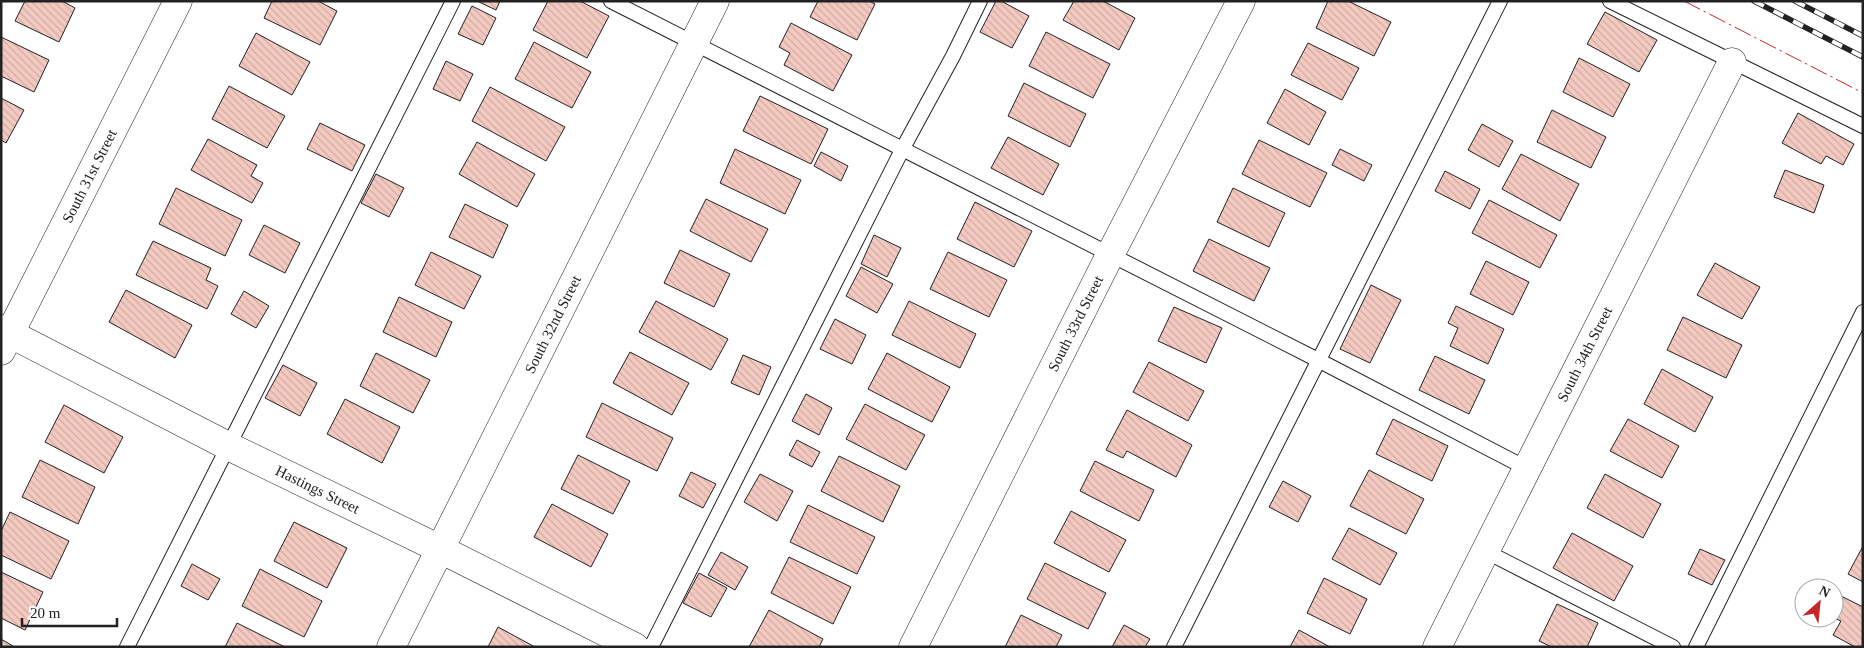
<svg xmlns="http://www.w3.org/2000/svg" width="1864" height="648" viewBox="0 0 1864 648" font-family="Georgia,serif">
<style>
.building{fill:url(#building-back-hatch);stroke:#222}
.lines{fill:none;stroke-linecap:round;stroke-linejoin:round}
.service-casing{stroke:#222;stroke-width:16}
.minor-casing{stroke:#222;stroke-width:29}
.service{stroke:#fff;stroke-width:14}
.minor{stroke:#fff;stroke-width:28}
.rail-casing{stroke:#222;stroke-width:5.5}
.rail{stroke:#fff;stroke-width:4;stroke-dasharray:11;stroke-linecap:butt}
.power{stroke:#c62828;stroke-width:1;stroke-dasharray:18 4 2.5 4;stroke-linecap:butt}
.labels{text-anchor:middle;stroke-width:4;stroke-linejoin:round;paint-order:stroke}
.street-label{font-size:15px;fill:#222;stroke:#fff}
</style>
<defs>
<pattern id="building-back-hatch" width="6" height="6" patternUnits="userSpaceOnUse" patternTransform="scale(1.25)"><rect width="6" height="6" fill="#f3c9c0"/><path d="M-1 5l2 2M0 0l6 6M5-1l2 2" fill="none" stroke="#d0aca5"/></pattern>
</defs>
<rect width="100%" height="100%" fill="#fff"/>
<g class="building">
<polygon points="25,1 62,1 75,8 59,42 15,21"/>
<polygon points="272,1 318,1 337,11 320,45 264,18"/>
<polygon points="477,1 500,1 496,10"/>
<polygon points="548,1 580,1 609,16 587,58 533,30"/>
<polygon points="818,1 869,1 875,4 857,40 810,17"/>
<polygon points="996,1 1001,1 1029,16 1012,48 980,32"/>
<polygon points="1074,1 1103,1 1135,18 1119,50 1063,20"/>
<polygon points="1328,1 1348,1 1391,22 1374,56 1316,28"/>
<polygon points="472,6 496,18 483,45 458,34"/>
<polygon points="1605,12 1657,40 1639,72 1587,44"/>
<polygon points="791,23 852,55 833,91 784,65 790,53 779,47"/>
<polygon points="1046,32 1110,64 1093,98 1029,66"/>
<polygon points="256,33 310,62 292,95 239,66"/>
<polygon points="1,37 49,60 34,92 1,76"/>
<polygon points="534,42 591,72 572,108 515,79"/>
<polygon points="1308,43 1359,68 1342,100 1291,75"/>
<polygon points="1579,58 1630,84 1613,117 1563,92"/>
<polygon points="446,61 473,74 460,101 433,89"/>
<polygon points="1024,83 1086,114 1070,147 1008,116"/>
<polygon points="229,86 285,116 267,148 212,119"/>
<polygon points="490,87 565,127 546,161 472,121"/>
<polygon points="1285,89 1326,112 1309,145 1267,123"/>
<polygon points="760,96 828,129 811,164 743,131"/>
<polygon points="1,98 24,110 6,143 1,140"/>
<polygon points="1552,110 1606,137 1591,168 1537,142"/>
<polygon points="1798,113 1854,144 1843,165 1826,156 1821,164 1782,143"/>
<polygon points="320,123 365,145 352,171 307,149"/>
<polygon points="1482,124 1513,141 1499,167 1468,150"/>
<polygon points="1008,137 1059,164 1043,195 991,168"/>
<polygon points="208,139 257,165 251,176 263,183 252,203 191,170"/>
<polygon points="1259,140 1327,173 1310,207 1242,174"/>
<polygon points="477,142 535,174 517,207 459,174"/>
<polygon points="735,149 801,180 785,214 720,183"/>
<polygon points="1340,149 1372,165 1364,181 1332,165"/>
<polygon points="821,152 848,166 841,181 814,166"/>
<polygon points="1521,154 1579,184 1560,221 1502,189"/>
<polygon points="1785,170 1824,185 1814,213 1774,197"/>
<polygon points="1445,171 1480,189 1470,209 1435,191"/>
<polygon points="376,174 404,188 389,217 361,203"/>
<polygon points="176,188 242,220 225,256 159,224"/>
<polygon points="1233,188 1285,213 1269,247 1217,222"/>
<polygon points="706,199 768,229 751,262 690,231"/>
<polygon points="1489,200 1557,235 1540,268 1472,233"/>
<polygon points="975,202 1032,231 1014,267 957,239"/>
<polygon points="465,204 508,225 493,258 449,237"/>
<polygon points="264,225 300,243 285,273 249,255"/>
<polygon points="874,235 901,248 887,277 861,264"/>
<polygon points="1209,239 1270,268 1254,301 1193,271"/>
<polygon points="153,241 211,268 206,280 218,286 207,309 136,275"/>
<polygon points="680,250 730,274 714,307 664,283"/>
<polygon points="431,252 481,276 464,309 415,285"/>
<polygon points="948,252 1007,280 989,317 930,289"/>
<polygon points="1486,261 1529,282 1513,315 1470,294"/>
<polygon points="1715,263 1760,287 1742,319 1697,295"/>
<polygon points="861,267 893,284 877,313 846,296"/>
<polygon points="1371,285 1401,300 1370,363 1340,349"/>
<polygon points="126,290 192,325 175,358 109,322"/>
<polygon points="244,291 269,306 256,328 231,314"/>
<polygon points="399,297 452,322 436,357 383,332"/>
<polygon points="656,301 728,339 711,370 639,332"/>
<polygon points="909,301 976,334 960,368 892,335"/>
<polygon points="1456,306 1504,329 1488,364 1450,346 1458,328 1448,323"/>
<polygon points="1174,307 1222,328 1206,363 1158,341"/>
<polygon points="1683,317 1742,345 1726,378 1667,350"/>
<polygon points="835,319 866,335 852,364 820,349"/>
<polygon points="630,352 689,383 672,415 613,383"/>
<polygon points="376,353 430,380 413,413 360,386"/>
<polygon points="887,353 950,387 932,422 868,389"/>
<polygon points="743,355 771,367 759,395 731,383"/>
<polygon points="1435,356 1485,380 1469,414 1419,390"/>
<polygon points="1149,362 1204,391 1188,421 1133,392"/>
<polygon points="283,365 317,383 300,416 265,398"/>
<polygon points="1662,369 1713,397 1695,432 1644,404"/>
<polygon points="806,394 832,408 819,435 792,421"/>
<polygon points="345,399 400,427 382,463 327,434"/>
<polygon points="602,403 673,438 657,471 586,437"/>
<polygon points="865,404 925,435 906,470 846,439"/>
<polygon points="64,405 123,437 104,473 45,442"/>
<polygon points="1127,410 1192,445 1176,477 1127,451 1123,458 1106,450"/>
<polygon points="1393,419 1448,446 1432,481 1376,454"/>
<polygon points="1628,419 1679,446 1662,478 1610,451"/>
<polygon points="797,440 820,452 812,467 789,455"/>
<polygon points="578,455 630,481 613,514 561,489"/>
<polygon points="839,456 900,486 883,522 821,491"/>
<polygon points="40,460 95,487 78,524 22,497"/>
<polygon points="1095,461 1154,490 1139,521 1080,491"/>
<polygon points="1369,470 1424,499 1406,534 1350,506"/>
<polygon points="691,472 716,484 703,508 679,496"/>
<polygon points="760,474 793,491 777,521 744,502"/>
<polygon points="1605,474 1661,504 1643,538 1587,508"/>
<polygon points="1283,481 1311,496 1298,522 1269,507"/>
<polygon points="552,504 608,534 591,567 534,537"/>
<polygon points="808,505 875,537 857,574 790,542"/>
<polygon points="1071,511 1126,540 1109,572 1054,543"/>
<polygon points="10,512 69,541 51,579 1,555 1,531"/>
<polygon points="294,522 347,548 327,588 274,561"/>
<polygon points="1349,528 1397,553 1380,585 1332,559"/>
<polygon points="1572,533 1633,566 1614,601 1553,568"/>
<polygon points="1863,546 1863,582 1848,574"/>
<polygon points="1700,549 1725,560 1712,585 1688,574"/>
<polygon points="721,552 748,567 735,590 708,575"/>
<polygon points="789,557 851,587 833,624 771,593"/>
<polygon points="1045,563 1106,593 1088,629 1027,599"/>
<polygon points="192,564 220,579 208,600 181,586"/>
<polygon points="260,569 322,601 304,637 242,606"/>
<polygon points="1,572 43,592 25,630 1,618"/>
<polygon points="699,573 727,588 711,617 683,603"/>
<polygon points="1324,578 1367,599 1350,634 1307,613"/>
<polygon points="1841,596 1863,607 1863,647 1855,647 1833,635 1841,621 1834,618 1834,609"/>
<polygon points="1557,604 1598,623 1587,647 1552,647 1539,641"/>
<polygon points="769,610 823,639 819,647 749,647"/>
<polygon points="1021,615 1062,635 1056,647 1005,647"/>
<polygon points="237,623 285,647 225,647"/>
<polygon points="1124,625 1150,639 1145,647 1112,647"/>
<polygon points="498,627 535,647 488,647"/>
<polygon points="1299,630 1330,647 1290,647"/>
<polygon points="1,639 13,646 13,647 1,647"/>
</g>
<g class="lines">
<g class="service-casing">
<g id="service">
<polyline points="611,1 1318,360 1526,468"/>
<polyline points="1610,1 1863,126"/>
<polyline points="1485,551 1673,647"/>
<polyline points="127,647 453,1"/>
<polyline points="651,647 903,148 953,56 980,1"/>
<polyline points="1174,647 1500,1"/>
<polyline points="1696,647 1863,312"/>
</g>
</g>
<g class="minor-casing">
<g id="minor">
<path id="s1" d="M1 329 228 446 440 549 635 647"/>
<path id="s2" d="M1 351 178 1"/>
<path id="s3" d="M391 647 715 1"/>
<path id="s4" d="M913 647 1110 255 1241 1"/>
<path id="s5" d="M1437 647 1732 62"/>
</g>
</g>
<use href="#service" class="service"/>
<use href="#minor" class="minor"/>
<g class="rail-casing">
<g id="rail">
<polyline points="1754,1 1863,57"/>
<polyline points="1795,1 1863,36"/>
</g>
</g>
<use href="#rail" class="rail"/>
<polyline class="power" points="1684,1 1863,93"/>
</g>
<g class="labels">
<g class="street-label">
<text dy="5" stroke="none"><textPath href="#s2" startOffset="196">South 31st Street</textPath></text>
<text dy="5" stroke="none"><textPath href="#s4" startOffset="362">South 33rd Street</textPath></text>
<text dy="5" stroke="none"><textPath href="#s3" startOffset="361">South 32nd Street</textPath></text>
<text dy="5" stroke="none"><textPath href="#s5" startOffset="328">South 34th Street</textPath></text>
<text dy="5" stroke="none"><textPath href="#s1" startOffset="355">Hastings Street</textPath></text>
</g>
</g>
<rect width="1864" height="648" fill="none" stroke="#222222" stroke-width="5"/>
<g transform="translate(1819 603) rotate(27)"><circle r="24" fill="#ffffff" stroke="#a7a7a7"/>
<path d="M0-4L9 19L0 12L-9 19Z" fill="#c62828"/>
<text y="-8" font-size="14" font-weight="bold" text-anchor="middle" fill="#222222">N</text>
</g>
<path d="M22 618v8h95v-8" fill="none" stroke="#222222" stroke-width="2.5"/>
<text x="30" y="618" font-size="15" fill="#222222" stroke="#ffffff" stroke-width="4" paint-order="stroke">20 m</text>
</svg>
